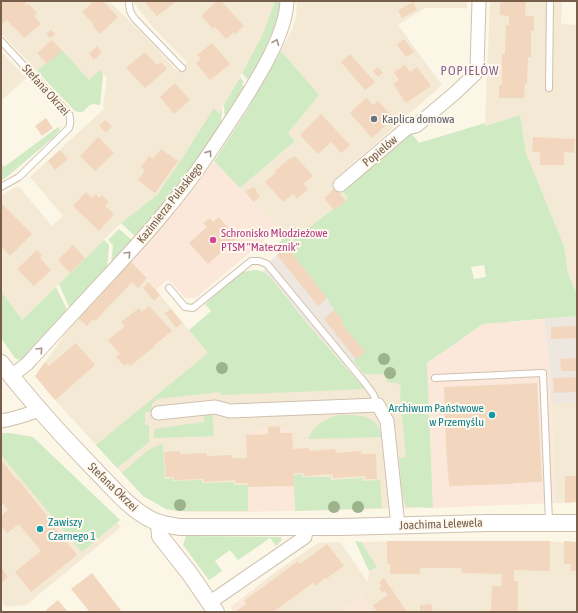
<svg xmlns="http://www.w3.org/2000/svg" width="578" height="613" viewBox="0 0 578 613" font-family="'Asap Condensed',sans-serif">
<style>
.residential{fill:#f4e9d5}
.commercial{fill:#fce8da}
.industrial{fill:#ede7e0}
.green{fill:#d0eac4;fill-rule:evenodd}
.building{fill:#f2d7be}
.lines{fill:none;stroke-linecap:round;stroke-linejoin:round}
.service-casing{stroke:#d0c1af;stroke-width:8}
.minor-casing{stroke:#d0c1af;stroke-width:15}
.tertiary-casing{stroke:#d0c1af;stroke-width:18}
.service{stroke:#fff;stroke-width:6}
.minor{stroke:#fff;stroke-width:13}
.tertiary{stroke:#fff;stroke-width:16}
.tree{fill:#9cb38c}
.oneway{stroke:#a6968a}
.worship-dot{fill:#6b7280;stroke:#fff9ed;stroke-width:1.5}
.hotel-dot{fill:#d1479c;stroke:#fff9ed;stroke-width:1.5}
.culture-dot{fill:#0f9aa8;stroke:#fff9ed;stroke-width:1.5}
.labels{text-anchor:middle;stroke-width:4;stroke-linejoin:round;paint-order:stroke}
.street-label{font-size:12px;fill:#765e4b;stroke:#fff9ed}
.worship-label{font-size:12px;fill:#5b616d;stroke:#fff9ed;text-anchor:start}
.hotel-label{font-size:12px;fill:#b23c85;stroke:#fff9ed;text-anchor:start}
.culture-label{font-size:12px;fill:#0d838f;stroke:#fff9ed;text-anchor:end}
.neighbourhood-label{font-size:13px;letter-spacing:1px;fill:#876292;stroke:#fff9ed}
</style>
<rect width="100%" height="100%" fill="#fcf6e6"/>
<g class="residential">
<polygon points="1,1 109,1 142,33 177,71 187,63 152,26 134,3 137,1 275,1 262,36 224,105 219,114 185,154 157,195 121,223 22,320 1,291 1,196 14,188 19,187 52,226 63,216 30,177 105,108 103,107 107,78 100,70 89,80 62,51 37,71 1,33"/>
<polygon points="297,1 467,1 467,8 425,8 398,25 442,85 333,181 348,198 291,241 240,188 295,141 288,134 318,95 281,51 292,29 296,18"/>
<polygon points="490,1 562,1 561,24 577,25 577,295 568,273 564,246 526,153 520,115 485,126"/>
<polygon points="1,51 26,78 1,101"/>
<polygon points="130,261 147,278 147,279 208,353 155,397 382,367 401,386 416,508 295,511 292,433 288,433 287,426 285,429 280,429 280,426 262,428 262,430 250,431 248,483 248,512 190,512 177,511 166,509 154,502 143,496 117,468 55,400 35,376 70,327"/>
<polygon points="577,402 577,502 555,503 551,403"/>
<polygon points="1,434 39,447 121,527 26,605 6,607 1,600"/>
<polygon points="420,541 577,542 577,612 372,612 362,596 341,612 252,612 242,598 277,571 318,543 340,542 368,582 369,571 377,567 361,542"/>
</g>
<g class="commercial">
<polygon points="214,161 279,228 197,297 186,299 168,279 156,290 147,278 147,277 130,261 157,232 174,212"/>
<polygon points="544,319 551,378 551,403 555,503 433,508 427,363 483,324"/>
<polygon points="280,426 280,429 285,429 285,426 288,426 288,433 292,433 295,511 248,512 246,435 250,434 250,431 262,430 262,428"/>
<polygon points="362,596 372,612 341,612"/>
<polygon points="242,598 246,604 252,612 234,612 230,607"/>
</g>
<g class="industrial">
<polygon points="287,247 327,298 334,310 343,321 341,323 365,352 346,367 310,327 270,277 263,272 267,264 277,255"/>
<polygon points="577,316 577,402 551,403 551,378 544,319"/>
</g>
<g class="green">
<path d="M275 1H280C279 25 260 59 249 81L242 73 262 36Z"/>
<path d="M61 49 89 80 100 70 103 74 100 105C98 105 94 104 93 104 84 106 87 115 75 111L37 71 46 63 47 64Z"/>
<polygon points="281,51 319,95 288,133 295,141 240,188 214,161 246,112"/>
<polygon points="240,77 244,82 242,84 245,87 225,119 224,105"/>
<polygon points="214,108 219,114 222,109 221,124 173,196 137,238 121,223 157,195 185,154"/>
<path d="M520 115 526 153 564 246 568 273 577 295V316L483 324 427 363 433 508 407 507C400 497 401 471 399 458L406 457 400 394 401 386 397 383 387 382 384 374H364L353 361 364 351 341 323 343 321 334 310 327 298 287 247 279 253 278 250 279 243 282 240 275 232 279 228 291 241 348 198 343 192 411 133 419 143 485 123V126ZM484 265 486 277 474 279 471 267Z"/>
<polygon points="58,127 60,129 55,136 9,175 1,181 1,163 4,167"/>
<polygon points="119,229 133,241 111,266 113,245 108,240"/>
<polygon points="104,240 109,245 107,268 70,309 59,284"/>
<polygon points="257,270 263,272 270,277 310,327 365,389 221,395 220,392 157,399 152,404 152,412 145,412 145,425 149,425 149,442 117,468 96,445 208,353 189,330 211,311 205,304 231,281 243,272 248,271"/>
<polygon points="56,287 68,312 22,359 19,360 15,358 1,338 1,291 22,320"/>
<polygon points="212,412 214,436 154,438 154,429 204,422 204,413"/>
<path d="M340 415C353 415 373 414 379 428 380 431 381 434 382 437L308 439C314 425 326 418 340 415Z"/>
<polygon points="1,433 10,433 33,437 120,520 82,552 1,455"/>
<path d="M163 444 165 479 173 478V481L202 480V483L234 482V485H248V511H177L166 509 154 502 143 496 122 473C133 464 149 446 163 444Z"/>
<polygon points="302,474 302,477 330,477 331,480 362,478 363,481 380,480 382,508 295,511 294,475"/>
<polygon points="186,536 281,537 282,540 276,546 270,538 238,560 230,550 215,561 222,571 209,580 183,545"/>
<polygon points="355,541 361,542 377,567 369,571"/>
</g>
<g class="building">
<polygon points="1,1 28,1 25,4 26,6 29,4 37,13 34,16 41,24 24,38 14,27 13,27 7,20 1,25"/>
<polygon points="94,1 103,1 118,17 100,34 92,25 94,24 82,12"/>
<polygon points="144,1 177,1 157,16"/>
<polygon points="217,1 221,1 244,26 236,34 234,32 226,39 215,27 213,29 201,16"/>
<polygon points="503,1 526,1 525,16 534,16 534,31 531,31 531,57 528,57 527,84 525,84 524,98 499,98 499,85 502,85 502,54 505,54 506,25 509,25 509,16 500,15 500,3 503,3"/>
<polygon points="413,2 417,10 402,18 398,10"/>
<polygon points="51,30 55,34 51,38 46,34"/>
<polygon points="404,39 414,52 406,57 397,45"/>
<polygon points="52,40 62,51 47,64 37,53"/>
<polygon points="212,43 230,64 210,80 196,63 201,59 197,55"/>
<polygon points="97,46 102,52 94,60 89,54"/>
<polygon points="145,52 157,65 161,62 167,69 145,88 126,68"/>
<polygon points="350,54 375,82 365,90 341,62"/>
<polygon points="405,65 410,72 417,67 431,86 406,103 393,84 399,80 394,72"/>
<polygon points="378,67 383,73 378,77 373,71"/>
<polygon points="175,83 190,100 174,114 160,97"/>
<polygon points="366,98 373,105 378,101 394,118 372,138 350,113"/>
<polygon points="321,114 350,145 341,153 331,142 318,154 300,135"/>
<polygon points="46,118 53,128 42,136 35,126"/>
<polygon points="105,120 112,126 106,133 99,126"/>
<polygon points="98,137 114,153 95,171 80,156"/>
<polygon points="533,137 575,139 574,153 564,152 564,165 540,165 540,152 532,152"/>
<polygon points="161,149 178,161 155,193 138,180 145,170 141,167 149,156 153,159"/>
<polygon points="60,150 68,159 55,170 48,161"/>
<polygon points="295,156 313,176 303,184 308,189 297,199 293,194 283,202 265,182 276,173 275,171 290,158 291,159"/>
<polygon points="254,187 260,197 253,202 245,191"/>
<polygon points="335,188 346,201 334,210 324,198"/>
<polygon points="86,192 92,198 95,194 99,198 102,195 109,202 105,206 114,214 99,231 73,206"/>
<polygon points="1,203 32,234 10,256 1,246"/>
<polygon points="219,217 237,238 208,264 189,243 207,227 203,223 210,218 213,222"/>
<polygon points="73,245 85,258 70,273 58,260"/>
<polygon points="287,247 327,298 318,306 277,255"/>
<polygon points="37,250 42,255 40,258 51,270 34,286 17,269"/>
<polygon points="130,261 147,278 138,288 132,282 95,321 93,319 87,326 78,318"/>
<polygon points="149,282 160,295 154,301 143,288"/>
<polygon points="149,306 172,331 153,346 154,347 130,366 128,363 124,366 116,357 120,354 108,340 125,326 121,322 139,308 142,312"/>
<polygon points="171,309 182,323 176,328 165,313"/>
<polygon points="334,310 343,321 341,323 365,352 356,359 324,319"/>
<polygon points="577,326 577,338 551,339 551,327"/>
<polygon points="76,343 95,365 55,400 35,376 45,362 49,366"/>
<polygon points="577,358 577,371 561,371 560,359"/>
<polygon points="577,377 577,392 554,393 553,378"/>
<polygon points="537,383 542,482 513,483 513,484 449,486 446,446 444,387"/>
<polygon points="280,426 280,433 292,433 293,449 309,448 309,451 335,449 336,453 361,451 362,454 376,454 377,479 365,479 365,476 333,478 333,474 304,476 304,473 294,473 294,486 248,487 248,483 235,483 235,480 204,482 204,479 174,480 174,477 166,477 164,452 180,451 180,454 207,453 207,456 232,455 232,458 247,458 246,435 268,434 268,427"/>
<polygon points="1,460 17,480 18,479 52,522 51,523 77,555 31,592 15,572 41,551 19,524 7,533 1,525 1,516 8,510 1,501"/>
<polygon points="565,476 577,476 577,502 565,503"/>
<polygon points="387,541 550,541 550,571 514,570 514,581 518,581 518,612 491,612 492,586 501,586 502,574 462,573 461,568 420,568 420,574 391,574 390,572 390,564 387,564"/>
<polygon points="565,541 577,542 577,571 571,571 571,564 564,564 564,542"/>
<polygon points="327,544 344,566 326,579 325,578 315,586 313,583 273,612 235,612 246,604 244,601 298,561 300,564"/>
<polygon points="1,567 8,577 1,583"/>
<polygon points="92,573 122,612 90,612 71,589"/>
<polygon points="384,578 407,612 377,612 373,605 388,595 385,591 382,593 379,588 382,586 379,582"/>
<polygon points="58,600 68,612 48,612 46,610"/>
<polygon points="431,604 433,610 420,612 420,605"/>
</g>
<g class="lines">
<g class="service-casing">
<g id="service">
<path d="M129 1C129 9 130 13 135 19L182 68"/>
<path d="M1 41 69 114C71 119 71 122 69 128L19 177 1 187"/>
<polyline points="549,88 550,1"/>
<polyline points="169,288 185,307 193,308 251,261 259,261 267,264 365,383 373,394 378,405"/>
<polyline points="435,378 543,373 549,522"/>
</g>
</g>
<g class="minor-casing">
<g id="minor">
<polyline points="340,185 407,128 416,126 455,93 475,74 477,68 479,1"/>
<path d="M11 376 27 364C54 334 81 305 109 275 129 253 150 231 169 207 196 175 218 140 241 105 258 78 286 34 287 1"/>
<polyline points="158,413 215,407 230,411 378,405 387,421 398,526"/>
<path d="M1 421C14 419 26 415 39 410"/>
<polyline points="209,603 305,537 306,526"/>
</g>
</g>
<g class="tertiary-casing">
<g id="tertiary">
<path d="M1 363C31 402 64 438 98 473 114 489 129 508 150 519 159 524 169 525 179 527H342L487 523H577"/>
<polyline points="159,524 160,536 190,574 216,612"/>
</g>
</g>
<use href="#service" class="service"/>
<use href="#minor" class="minor"/>
<use href="#tertiary" class="tertiary"/>
</g>
<g class="tree">
<circle cx="384" cy="359" r="6"/>
<circle cx="222" cy="368" r="6"/>
<circle cx="390" cy="373" r="6"/>
<circle cx="180" cy="505" r="6"/>
<circle cx="334" cy="507" r="6"/>
<circle cx="358" cy="507" r="6"/>
</g>
<defs><path id="oneway-chevron" d="M-2-3.5L2.5 0L-2 3.5" fill="none" stroke-width="1.6" stroke-linecap="round" stroke-linejoin="round"/></defs>
<g class="oneway">
<use href="#oneway-chevron" transform="translate(276 42) rotate(-68)"/>
<use href="#oneway-chevron" transform="translate(209 153) rotate(-55)"/>
<use href="#oneway-chevron" transform="translate(128 254) rotate(-47)"/>
<use href="#oneway-chevron" transform="translate(40 350) rotate(-47)"/>
</g>
<circle class="worship-dot" cx="374" cy="119" r="4"/>
<circle class="hotel-dot" cx="213" cy="240" r="4"/>
<g class="culture-dot">
<circle cx="492" cy="415" r="4"/>
<circle cx="40" cy="529" r="4"/>
</g>
<g class="labels">
<g class="street-label">
<text transform="translate(46 90) rotate(48)" y="4">Stefana Okrzei</text>
<text transform="translate(380 151) rotate(-40)" y="4">Popielów</text>
<text transform="translate(170 203) rotate(-52)" y="4">Kazimierza Pułaskiego</text>
<text transform="translate(113 487) rotate(44)" y="4">Stefana Okrzei</text>
<text transform="translate(441 524) rotate(-2)" y="4">Joachima Lelewela</text>
</g>
<g class="worship-label">
<text x="382" y="123">Kaplica domowa</text>
</g>
<g class="hotel-label">
<text x="221" y="237">Schronisko Młodzieżowe<tspan x="221" dy="14">PTSM "Matecznik"</tspan></text>
</g>
<g class="culture-label">
<text x="484" y="412">Archiwum Państwowe<tspan x="484" dy="14">w Przemyślu</tspan></text>
<text x="48" y="526" text-anchor="start">Zawiszy<tspan x="48" dy="14">Czarnego 1</tspan></text>
</g>
<g class="neighbourhood-label">
<text x="470" y="75">POPIELÓW</text>
</g>
</g>
<rect width="578" height="613" fill="none" stroke="#765e4b" stroke-width="4"/>
</svg>
